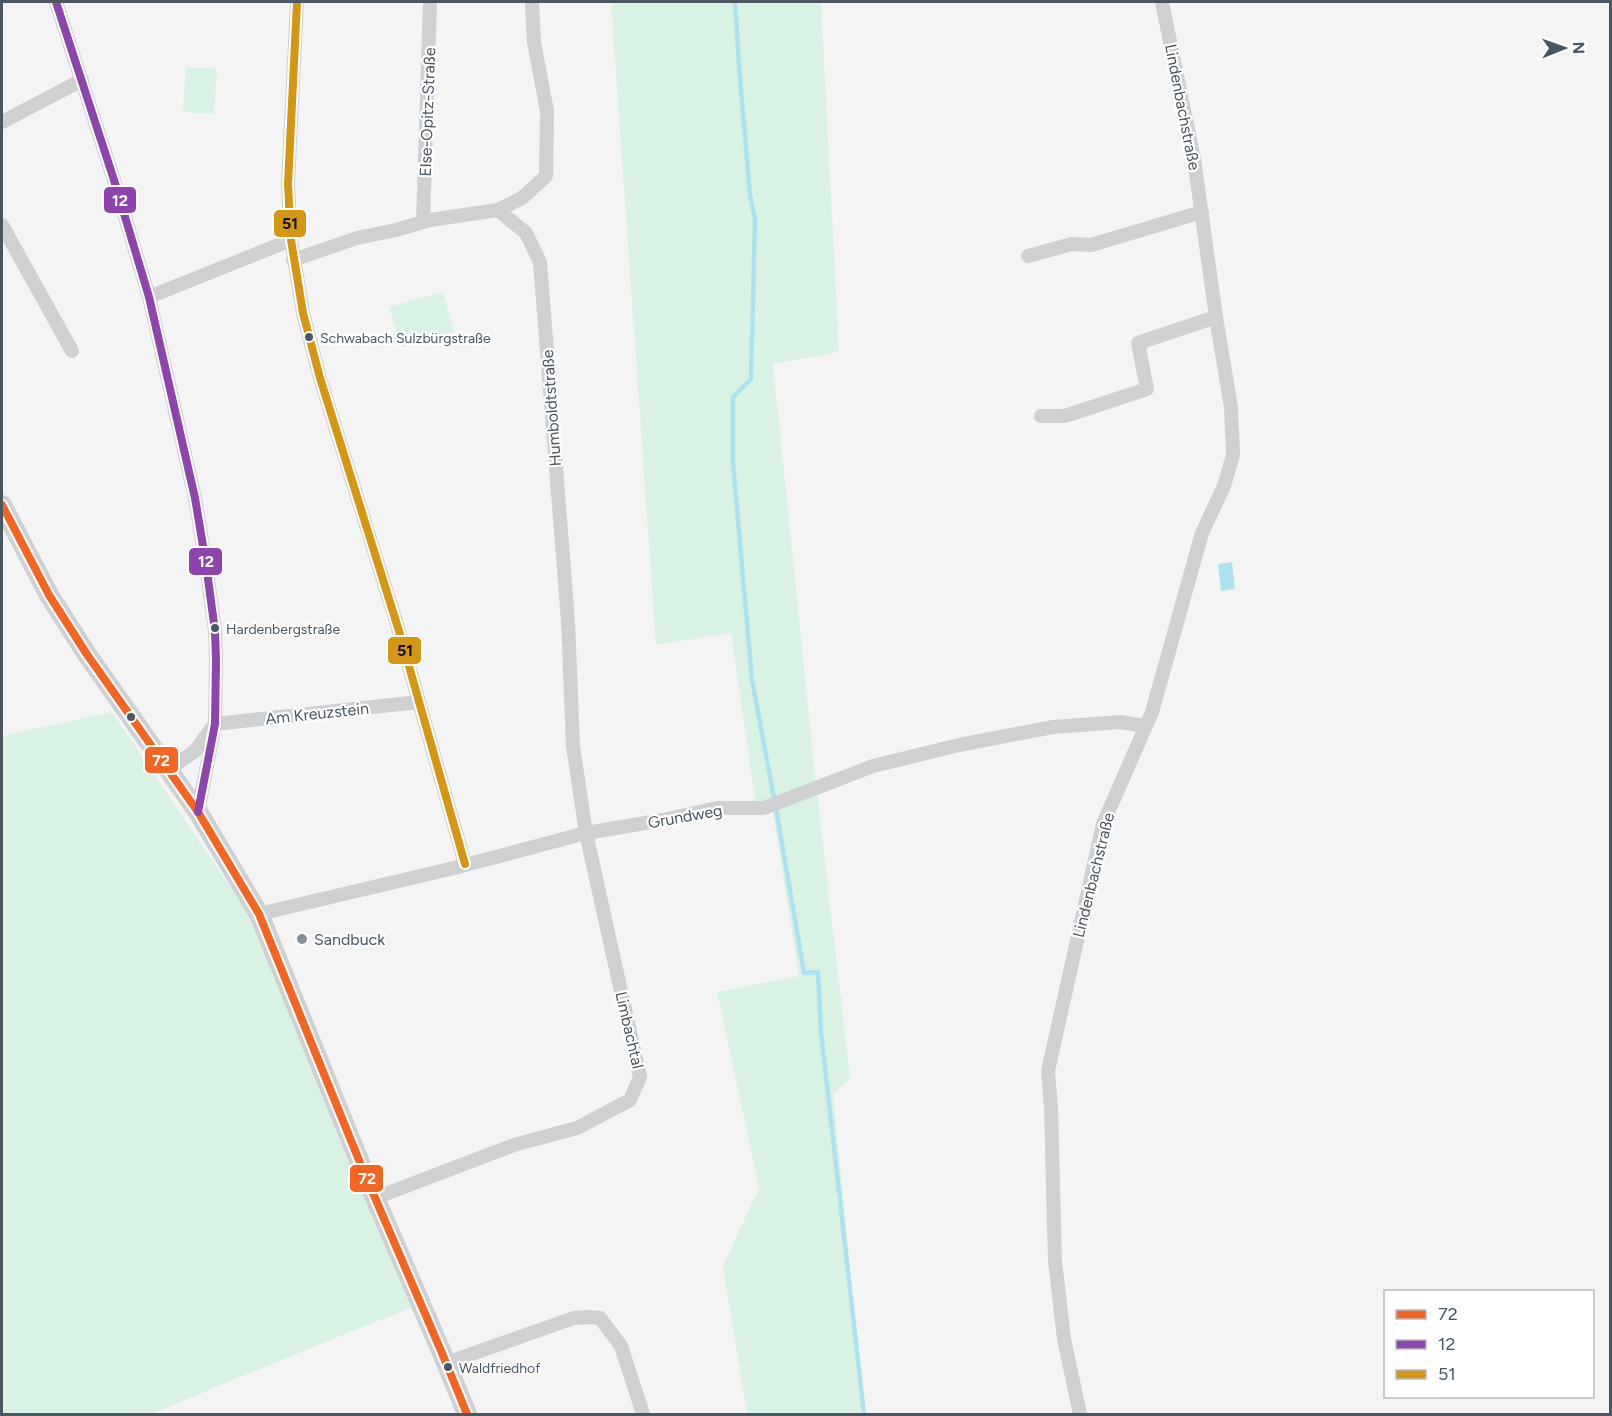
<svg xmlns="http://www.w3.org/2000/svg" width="1612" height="1416" viewBox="0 0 1612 1416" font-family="Figtree,sans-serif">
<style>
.green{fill:#d9f2e3}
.water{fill:#aee2f0}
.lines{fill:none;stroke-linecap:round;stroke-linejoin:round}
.stream{stroke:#aee2f0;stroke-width:4.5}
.minor{stroke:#ced0d2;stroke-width:14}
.secondary{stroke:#ced0d4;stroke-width:20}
.bus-1-casing{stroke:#fff;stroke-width:12}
.bus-2-casing{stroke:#fff;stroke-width:12}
.bus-3-casing{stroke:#fff;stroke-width:12}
.bus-1{stroke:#f26522;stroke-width:8}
.bus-2{stroke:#8e44ad;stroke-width:8}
.bus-3{stroke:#d49613;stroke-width:8}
.bus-dot{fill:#4a5661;stroke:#fff;stroke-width:2}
.poi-dot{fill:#868d94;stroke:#fff;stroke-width:2}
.labels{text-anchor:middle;stroke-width:4.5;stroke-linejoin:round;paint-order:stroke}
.bus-label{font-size:14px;fill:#4a5661;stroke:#fff;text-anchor:start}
.street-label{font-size:16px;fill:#4a5661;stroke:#fff}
.poi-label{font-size:16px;fill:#4a5661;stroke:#fff;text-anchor:start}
.line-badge{stroke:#fff;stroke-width:2}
.badge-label{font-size:16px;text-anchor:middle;font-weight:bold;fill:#fff}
.pale-badge-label{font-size:16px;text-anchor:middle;font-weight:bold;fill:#111}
</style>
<rect width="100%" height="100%" fill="#f4f4f4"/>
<g class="green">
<polygon points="611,2 821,2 839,352 773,364 815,775 850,1078 833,1094 864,1414 747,1414 723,1266 759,1188 717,992 799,976 773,812 757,813 731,633 656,645"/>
<polygon points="186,67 217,69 214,114 183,112"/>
<polygon points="443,292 454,332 401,347 389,307"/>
<polygon points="112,712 252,919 411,1308 342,1335 151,1414 2,1414 2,736"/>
</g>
<polygon class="water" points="1232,562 1235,589 1221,591 1218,564"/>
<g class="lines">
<g class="stream">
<polyline points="735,2 739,65 750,195 755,220 751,379 733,397 733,464 752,680 774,798"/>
<polyline points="776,808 804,973 818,972 821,1032 864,1414"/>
</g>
<g class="minor">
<polyline points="56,2 114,180 149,297 195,498 206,564 215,631 216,661 215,724 198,812"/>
<polyline points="297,2 288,184 291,240 303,313 320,378 399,631 465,864"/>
<polyline points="2,122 82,80"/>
<polyline points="498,210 522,198 546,176 547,111 534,42 532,2"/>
<polyline points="423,222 430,2"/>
<polyline points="2,225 72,351"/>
<polyline points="1028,256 1072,244 1091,245 1202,212"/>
<polyline points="293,260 357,238 396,230 430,220 498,210 526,233 540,262 568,621 573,746 586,833 640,1077 630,1100 577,1128 514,1145 375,1198"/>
<polyline points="149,297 291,240"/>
<polyline points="1041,416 1065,416 1147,389 1138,343 1216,317"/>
<polyline points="215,724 419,702"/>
<polyline points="168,770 195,751 212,728"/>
<polyline points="259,914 454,868 586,833 663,820 717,808 764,808 873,766 959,745 1053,727 1120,722 1145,726"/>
<polyline points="446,1363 574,1318 588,1317 600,1318 621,1346 643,1414"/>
<polyline points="1080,1414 1064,1339 1055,1261 1051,1108 1048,1071 1103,824 1152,712 1202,533 1224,486 1233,455 1231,407 1216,317 1194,159 1162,2"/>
</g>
<polyline class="secondary" points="2,505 49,595 86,653 198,812 259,914 363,1170 442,1353 467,1414"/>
<g class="bus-1-casing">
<polyline id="bus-1" points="2,505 49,595 86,653 198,812 259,914 363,1170 442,1353 467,1414"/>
</g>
<g class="bus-2-casing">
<polyline id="bus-2" points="56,2 114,180 149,297 195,498 206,564 215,631 216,661 215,724 198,812"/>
</g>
<g class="bus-3-casing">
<polyline id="bus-3" points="297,2 288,184 291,240 303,313 320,378 399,631 465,864"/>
</g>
<use href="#bus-1" class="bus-1"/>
<use href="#bus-2" class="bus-2"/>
<use href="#bus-3" class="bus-3"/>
</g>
<g class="bus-dot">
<circle cx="309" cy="337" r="5"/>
<circle cx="215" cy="628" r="5"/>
<circle cx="131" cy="717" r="5"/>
<circle cx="448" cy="1367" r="5"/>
</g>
<circle class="poi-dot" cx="302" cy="939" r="6"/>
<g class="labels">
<g class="bus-label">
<text x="320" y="343">Schwabach Sulzbürgstraße</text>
<text x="226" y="634">Hardenbergstraße</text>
<text x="459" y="1373">Waldfriedhof</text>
</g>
<g class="street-label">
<text transform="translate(1183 107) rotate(79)" y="6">Lindenbachstraße</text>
<text transform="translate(427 112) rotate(-88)" y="6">Else-Opitz-Straße</text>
<text transform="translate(551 408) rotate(-94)" y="6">Humboldtstraße</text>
<text transform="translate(317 713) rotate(-6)" y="6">Am Kreuzstein</text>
<text transform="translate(685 816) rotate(-10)" y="6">Grundweg</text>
<text transform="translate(1093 875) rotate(-76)" y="6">Lindenbachstraße</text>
<text transform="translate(630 1030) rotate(77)" y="6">Limbachtal</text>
</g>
<g class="poi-label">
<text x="314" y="945">Sandbuck</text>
</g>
</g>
<g class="line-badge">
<rect x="103" y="186" width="34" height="28" rx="6" fill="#8e44ad"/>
<rect x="273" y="209" width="34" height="29" rx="6" fill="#d49613"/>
<rect x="188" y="547" width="35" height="29" rx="6" fill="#8e44ad"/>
<rect x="387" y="636" width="35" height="29" rx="6" fill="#d49613"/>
<rect x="144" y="746" width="35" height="28" rx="6" fill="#f26522"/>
<rect x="349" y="1164" width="35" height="29" rx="6" fill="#f26522"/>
</g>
<g class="badge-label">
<text x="120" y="206">12</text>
<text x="206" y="567">12</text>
<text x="161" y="766">72</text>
<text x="367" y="1184">72</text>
</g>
<g class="pale-badge-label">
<text x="290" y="229">51</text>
<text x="405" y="656">51</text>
</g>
<rect width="1612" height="1416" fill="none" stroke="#4a5661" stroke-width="6"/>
<rect x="1384" y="1290" width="210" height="108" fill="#ffffff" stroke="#b7bbc0" stroke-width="1.5"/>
<rect x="1396" y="1310" width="30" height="9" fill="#f26522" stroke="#b7bbc0" stroke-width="1.5"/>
<text x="1438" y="1320" font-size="18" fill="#4a5661">72</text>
<rect x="1396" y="1340" width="30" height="9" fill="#8e44ad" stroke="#b7bbc0" stroke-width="1.5"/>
<text x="1438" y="1350" font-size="18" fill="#4a5661">12</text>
<rect x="1396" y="1370" width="30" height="9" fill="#d49613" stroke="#b7bbc0" stroke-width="1.5"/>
<text x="1438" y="1380" font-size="18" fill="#4a5661">51</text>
<g transform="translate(1564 48) rotate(89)" stroke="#ffffff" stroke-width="4.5" paint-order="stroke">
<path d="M0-4.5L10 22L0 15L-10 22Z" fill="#4a5661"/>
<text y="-9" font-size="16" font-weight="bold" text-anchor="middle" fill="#4a5661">N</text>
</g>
</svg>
